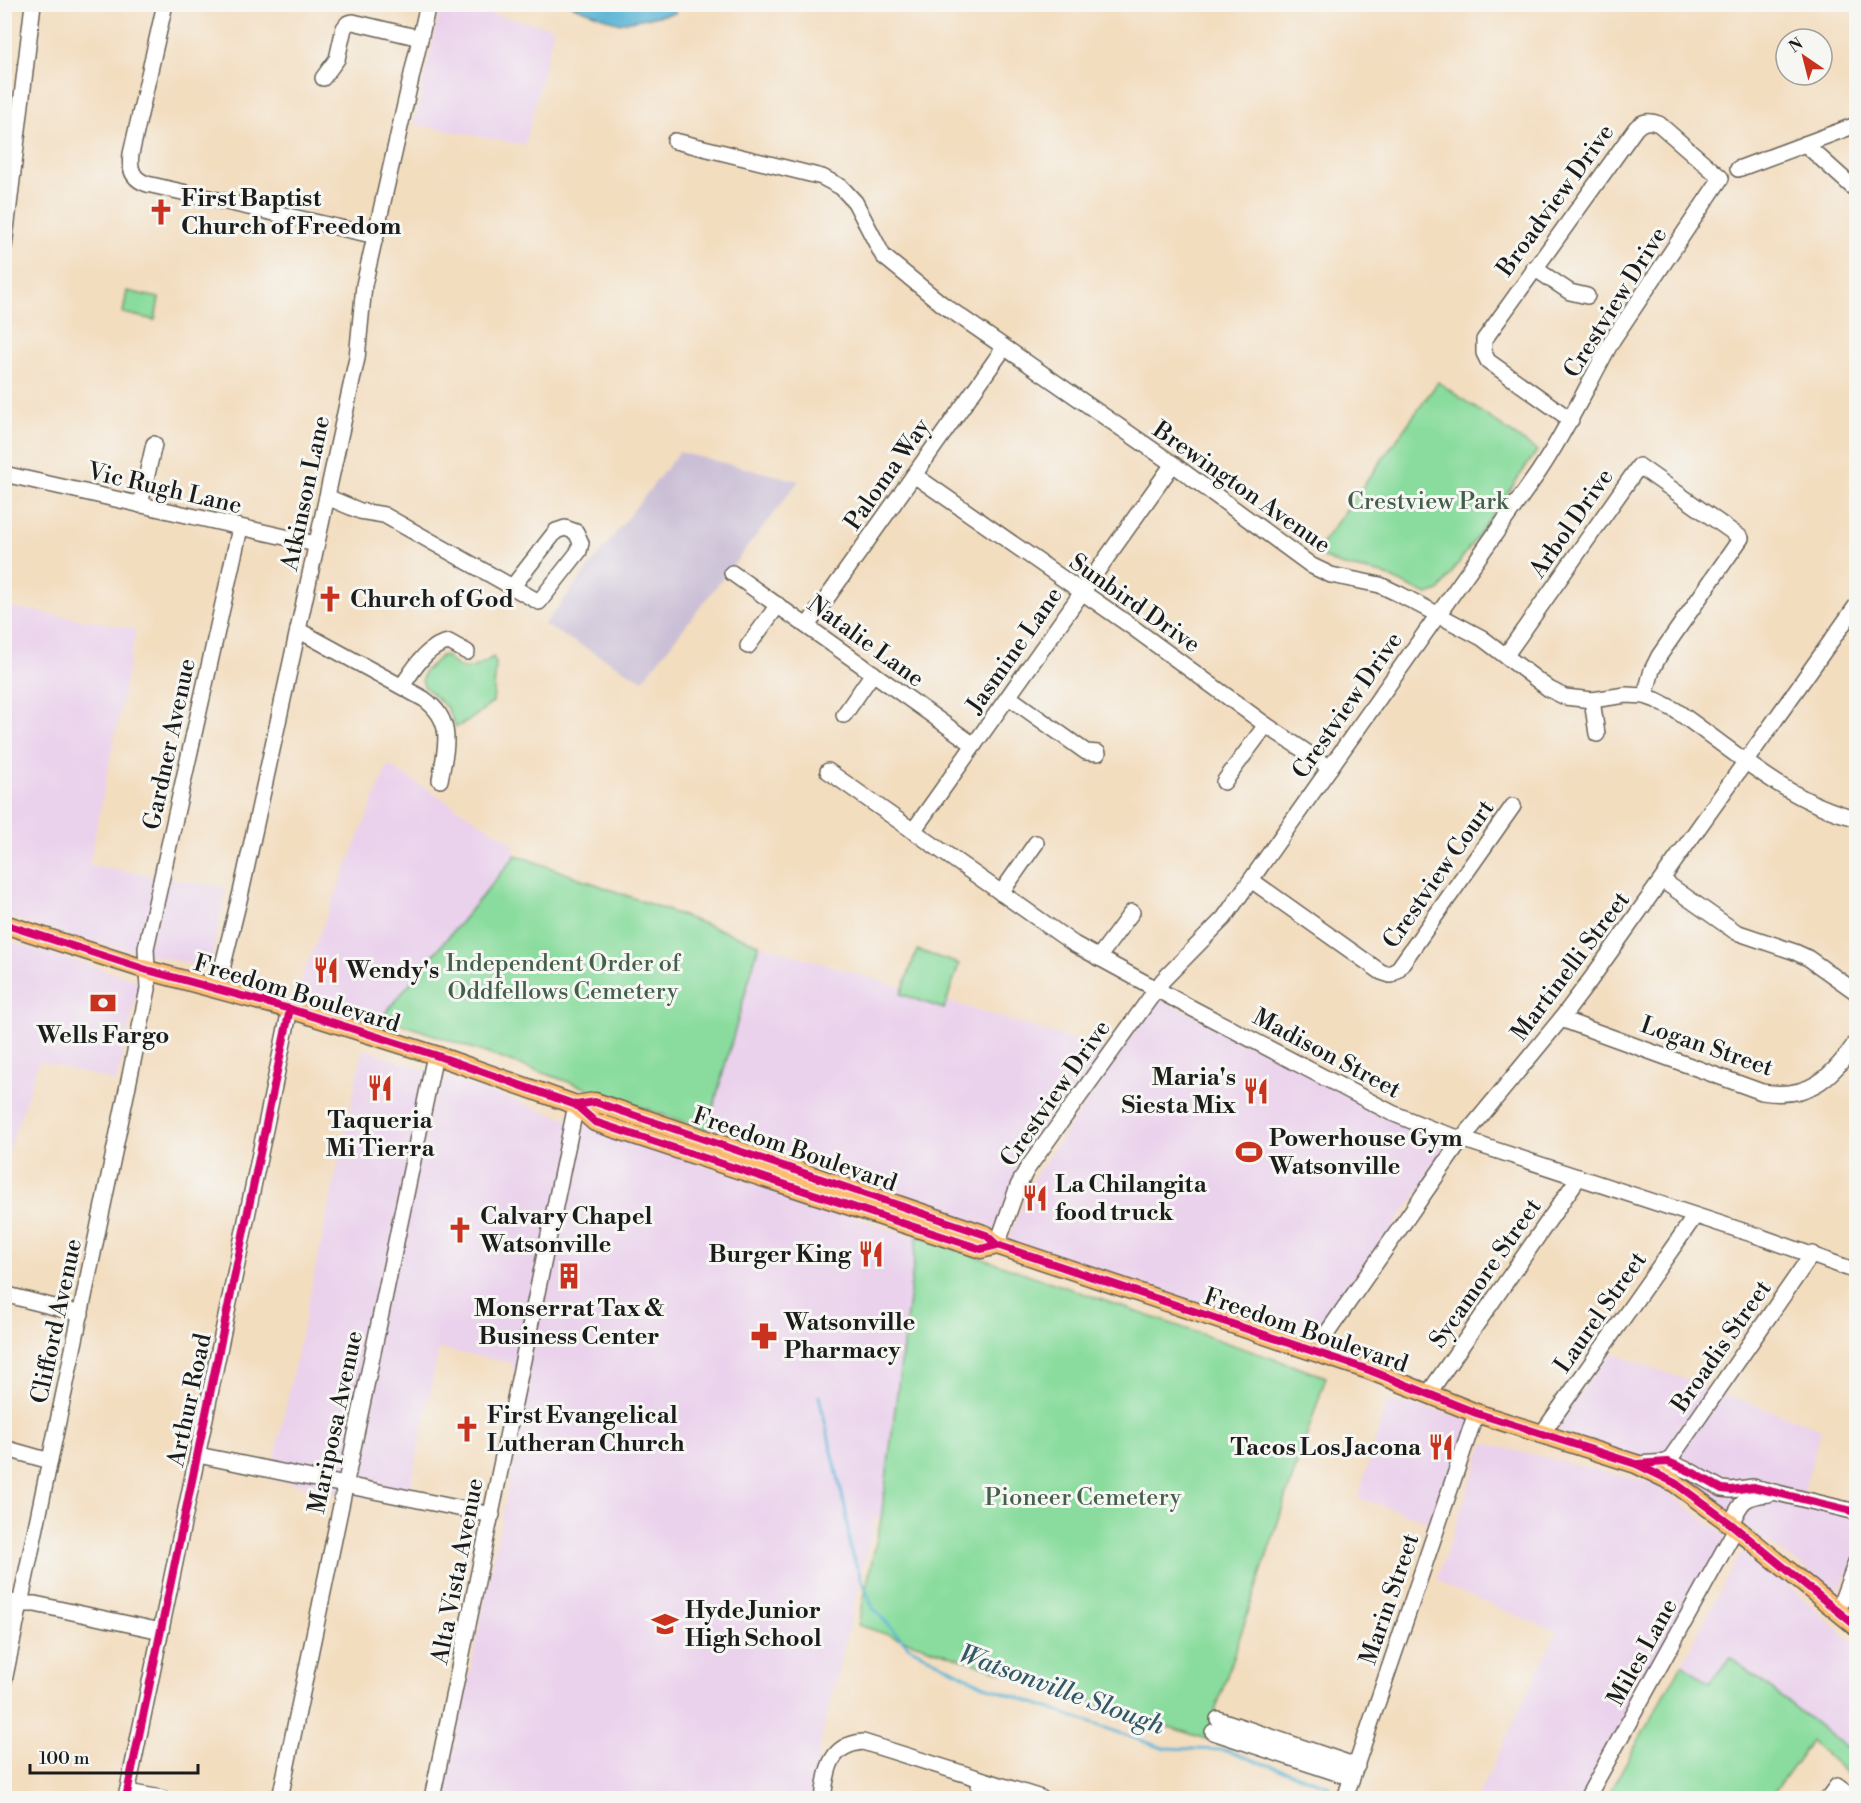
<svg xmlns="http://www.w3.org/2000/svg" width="1861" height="1803" viewBox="0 0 1861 1803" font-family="'Libre Bodoni',serif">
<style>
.built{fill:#ead1ec}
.industrial{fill:#cabfd6}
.green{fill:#89dc9d;stroke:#527c5c;stroke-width:1.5}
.water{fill:#56b2d4;stroke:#396778;stroke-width:1.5}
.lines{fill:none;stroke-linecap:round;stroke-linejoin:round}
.stream{stroke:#56b2d4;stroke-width:3}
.minor-casing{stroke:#676055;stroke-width:18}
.major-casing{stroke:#676055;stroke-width:21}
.minor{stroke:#fff;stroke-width:15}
.major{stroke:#fdbc70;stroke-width:18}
.cycleway-casing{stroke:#f6f6f2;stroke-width:11}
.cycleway{stroke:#d6006c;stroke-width:8}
.labels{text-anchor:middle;stroke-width:6;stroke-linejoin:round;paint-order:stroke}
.poi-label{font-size:24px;font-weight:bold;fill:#1c1c1c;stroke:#f6f6f2;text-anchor:start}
.street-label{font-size:24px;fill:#1c1c1c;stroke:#f6f6f2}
.park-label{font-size:24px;fill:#425f49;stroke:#f6f6f2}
.water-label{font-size:26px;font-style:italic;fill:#335866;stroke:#f6f6f2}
</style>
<rect width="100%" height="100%" fill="#f6f6f2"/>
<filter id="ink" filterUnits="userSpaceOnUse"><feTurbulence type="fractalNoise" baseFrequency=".0167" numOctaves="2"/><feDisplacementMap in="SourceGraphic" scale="12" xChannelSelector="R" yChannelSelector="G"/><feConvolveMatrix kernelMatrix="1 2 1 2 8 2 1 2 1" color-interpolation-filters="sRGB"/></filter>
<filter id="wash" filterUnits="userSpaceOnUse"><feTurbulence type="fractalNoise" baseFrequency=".008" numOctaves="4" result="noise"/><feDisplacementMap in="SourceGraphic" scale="24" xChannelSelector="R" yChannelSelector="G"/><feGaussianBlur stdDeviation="1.35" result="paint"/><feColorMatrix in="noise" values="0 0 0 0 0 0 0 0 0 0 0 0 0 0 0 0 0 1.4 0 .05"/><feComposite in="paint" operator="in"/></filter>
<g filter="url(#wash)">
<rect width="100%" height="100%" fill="#f3ddbf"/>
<g class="built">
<polygon points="441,4 449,5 554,28 525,145 414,124"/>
<polygon points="4,606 136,629 89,865 226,888 210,968 80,939 5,916"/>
<polygon points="388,765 512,842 516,855 382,1017 296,992"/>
<polygon points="5,940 140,981 116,1082 39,1061 5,1162"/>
<polygon points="759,944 1107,1050 1016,1172 1000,1239 707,1130"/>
<polygon points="1158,998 1456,1139 1313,1340 1006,1244 1035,1176"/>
<polygon points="363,1049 907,1235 917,1236 881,1519 876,1516 821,1740 812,1798 444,1798 527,1395 511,1363 439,1349 410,1489 412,1507 270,1479"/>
<polygon points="1608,1352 1821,1429 1802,1498 1856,1515 1856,1560 1838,1592 1704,1497 1556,1430"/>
<polygon points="1387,1401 1478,1419 1430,1522 1358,1498"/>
<polygon points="1484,1443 1656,1484 1728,1537 1582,1798 1477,1798 1557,1632 1448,1587 1437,1579"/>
<polygon points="1748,1550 1856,1645 1856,1740 1846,1747 1730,1657 1710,1683 1682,1664 1739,1555"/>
</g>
<polygon class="industrial" points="679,452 799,481 643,680 544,625"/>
<g class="green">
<polygon points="127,291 159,298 155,320 123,313"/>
<polygon points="1438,382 1537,451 1439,591 1427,595 1383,574 1340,565 1315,553"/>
<path d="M441 656C448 656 448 658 453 663 466 675 482 664 493 657L496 663 493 702 467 722 456 727 447 708 424 686 422 680 424 672Z"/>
<polygon points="516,855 759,944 707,1130 382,1017"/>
<polygon points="917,950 959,964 944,1009 901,994"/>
<polygon points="917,1236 1326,1377 1206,1739 858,1625 881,1519"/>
<polygon points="1730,1657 1846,1747 1856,1740 1856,1782 1811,1741 1770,1798 1606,1798 1682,1664 1710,1683"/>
</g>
<polygon class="water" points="571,5 675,5 675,13 618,23"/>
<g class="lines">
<polyline class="stream" points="819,1396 846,1512 850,1549 873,1608 909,1647 985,1686 1163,1748 1224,1750 1329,1786"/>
</g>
</g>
<g filter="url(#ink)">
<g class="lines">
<g class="minor-casing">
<g id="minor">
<path d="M165 4 131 154C129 168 132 179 147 184L376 236"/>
<polyline points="323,78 337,59 344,28 348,23 353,22 420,38"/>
<path d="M675 141 822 177 841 187 855 202 883 256 942 304 1173 464 1312 566 1331 575 1380 585 1399 594 1482 638 1549 689 1565 697 1592 700 1626 695 1645 696 1656 700 1675 710C1732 749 1787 802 1856 818"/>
<polyline points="1805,144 1856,190"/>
<polyline points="1738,169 1856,125"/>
<polyline points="4,247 33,4"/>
<polyline points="1534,268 1570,292 1587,296"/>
<polyline points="4,474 316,544"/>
<polyline points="914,475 1128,624 1266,725 1330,768"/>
<polyline points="327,497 360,511 384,515 539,602 579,551 581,543 576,532 565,528 556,531 513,586"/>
<polyline points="140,505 154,444"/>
<polyline points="732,573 974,745"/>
<polyline points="807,626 1004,348"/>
<path d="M298 630 424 699C455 721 446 748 440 780"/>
<polyline points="748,646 778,605"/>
<polyline points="1506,655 1639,466 1741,538 1659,656 1652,670 1645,696"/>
<path d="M402 686C414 669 427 645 449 642L467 652"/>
<polyline points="1009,697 1086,752 1098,753"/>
<polyline points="1592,700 1597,734"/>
<polyline points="844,715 873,673"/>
<polyline points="828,771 1074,944 1180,1002 1392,1113 1434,1130 1764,1238 1856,1271"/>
<polyline points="1224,782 1266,725"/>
<polyline points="913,831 1173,464"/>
<polyline points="1251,880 1381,972 1390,975 1398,969 1513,806"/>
<polyline points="1662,880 1736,932 1795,952 1808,958 1856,992"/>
<polyline points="1001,893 1036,843"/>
<polyline points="1098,958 1132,912"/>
<polyline points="217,989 242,888 357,358 364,285 428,4"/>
<path d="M1561 1019 1762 1092C1808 1100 1832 1078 1856 1042"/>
<path d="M997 1245 1018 1186 1027 1169 1163 980 1224 918 1538 473C1567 430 1588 384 1613 339L1721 178 1659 124C1649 120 1643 121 1636 128L1484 340V353L1488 361 1571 420"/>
<polyline points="4,1294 81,1314"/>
<polyline points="1317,1353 1327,1333 1462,1139 1561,1019 1591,979 1856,606"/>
<polyline points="1428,1394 1579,1177"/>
<polyline points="1541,1435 1695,1216"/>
<polyline points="4,1448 50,1461"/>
<polyline points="198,1455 492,1515"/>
<polyline points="1668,1462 1812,1254"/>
<polyline points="1636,1464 1668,1462 1692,1472 1722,1489 1731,1490 1753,1487 1856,1512"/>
<path d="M1731 1524C1741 1502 1743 1496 1769 1494"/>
<polyline points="4,1601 21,1604 35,1604 161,1631"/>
<polyline points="1838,1611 1856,1562"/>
<polyline points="4,1681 148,989 146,948 240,528"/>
<polyline points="1218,1719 1357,1766"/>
<polyline points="1213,1732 1352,1778"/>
<polyline points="127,1792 162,1798"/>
<polyline points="126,1798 290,1009"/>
<polyline points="280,1798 435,1055"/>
<polyline points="432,1798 576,1105"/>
<path d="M823 1798C827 1770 829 1745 863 1742L1041 1798"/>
<polyline points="978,1798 980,1779"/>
<polyline points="1345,1798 1476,1413"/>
<polyline points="1587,1798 1736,1528"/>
<polyline points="1828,1798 1837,1786 1853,1798"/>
</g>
</g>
<g class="major-casing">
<g id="major">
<polyline points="4,924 147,970 290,1009 435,1055 576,1105 595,1122 981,1249 997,1245"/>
<polyline points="576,1105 595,1102 986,1235 997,1245 1369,1370 1476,1413 1636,1464 1675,1483 1731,1524 1856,1626"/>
</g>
</g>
<use href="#minor" class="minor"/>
<use href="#major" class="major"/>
<g class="cycleway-casing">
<g id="cycleway">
<polyline points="4,924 147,970 290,1009 435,1055 576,1105 595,1122 981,1249 997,1245"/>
<polyline points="576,1105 595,1102 986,1235 997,1245 1369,1370 1476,1413 1636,1464 1675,1483 1731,1524 1856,1626"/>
<polyline points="1638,1464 1668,1462 1692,1472 1722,1489 1731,1490 1753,1487 1856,1512"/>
<polyline points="126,1798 290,1009"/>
</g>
</g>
<use href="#cycleway" class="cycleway"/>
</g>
</g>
<defs>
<g id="church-bare" transform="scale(2.07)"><path d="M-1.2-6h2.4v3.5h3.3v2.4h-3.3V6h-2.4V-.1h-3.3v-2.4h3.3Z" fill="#c8321e" stroke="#f6f6f2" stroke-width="2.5" paint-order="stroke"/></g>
<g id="restaurant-bare" transform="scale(2.07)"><path d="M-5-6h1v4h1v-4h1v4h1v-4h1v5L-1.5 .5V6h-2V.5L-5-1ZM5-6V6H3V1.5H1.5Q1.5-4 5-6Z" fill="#c8321e" stroke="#f6f6f2" stroke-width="2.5" paint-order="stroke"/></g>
<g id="bank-bare" transform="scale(2.07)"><path d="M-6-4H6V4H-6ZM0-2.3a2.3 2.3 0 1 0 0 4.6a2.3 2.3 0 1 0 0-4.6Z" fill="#c8321e" stroke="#f6f6f2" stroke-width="2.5" paint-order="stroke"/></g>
<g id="stadium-bare" transform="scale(2.07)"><path d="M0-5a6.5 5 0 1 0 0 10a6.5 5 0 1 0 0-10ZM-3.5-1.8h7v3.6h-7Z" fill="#c8321e" stroke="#f6f6f2" stroke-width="2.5" paint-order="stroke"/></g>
<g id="building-bare" transform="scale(2.07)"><path d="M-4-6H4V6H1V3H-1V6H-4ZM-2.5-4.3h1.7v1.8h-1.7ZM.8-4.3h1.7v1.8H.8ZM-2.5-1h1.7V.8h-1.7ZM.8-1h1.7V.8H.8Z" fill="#c8321e" stroke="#f6f6f2" stroke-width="2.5" paint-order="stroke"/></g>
<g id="pharmacy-bare" transform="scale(2.07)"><path d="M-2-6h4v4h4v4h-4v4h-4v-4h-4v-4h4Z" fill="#c8321e" stroke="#f6f6f2" stroke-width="2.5" paint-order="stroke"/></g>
<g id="school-bare" transform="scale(2.07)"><path d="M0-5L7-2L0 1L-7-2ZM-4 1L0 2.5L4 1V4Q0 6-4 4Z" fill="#c8321e" stroke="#f6f6f2" stroke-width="2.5" paint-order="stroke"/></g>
</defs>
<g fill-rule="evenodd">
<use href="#church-bare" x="161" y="212"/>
<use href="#church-bare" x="330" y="599"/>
<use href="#restaurant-bare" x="326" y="970"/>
<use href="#bank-bare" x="103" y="1003"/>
<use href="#restaurant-bare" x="380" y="1088"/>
<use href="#restaurant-bare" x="1256" y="1091"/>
<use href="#stadium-bare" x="1249" y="1152"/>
<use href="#restaurant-bare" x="1035" y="1198"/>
<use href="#church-bare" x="460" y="1230"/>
<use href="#restaurant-bare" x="871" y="1254"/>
<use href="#building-bare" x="569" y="1276"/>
<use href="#pharmacy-bare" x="764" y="1336"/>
<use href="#church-bare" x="467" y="1429"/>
<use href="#restaurant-bare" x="1441" y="1447"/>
<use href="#school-bare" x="665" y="1624"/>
</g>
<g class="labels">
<g class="poi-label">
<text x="181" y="206">First Baptist<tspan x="181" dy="28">Church of Freedom</tspan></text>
<text x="350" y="607">Church of God</text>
<text x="346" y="978">Wendy's</text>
<text x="103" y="1043" text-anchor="middle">Wells Fargo</text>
<text x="1236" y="1085" text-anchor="end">Maria's<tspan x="1236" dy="28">Siesta Mix</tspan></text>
<text x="380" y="1128" text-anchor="middle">Taqueria<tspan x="380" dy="28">Mi Tierra</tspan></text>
<text x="1269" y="1146">Powerhouse Gym<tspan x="1269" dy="28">Watsonville</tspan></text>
<text x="1055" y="1192">La Chilangita<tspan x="1055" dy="28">food truck</tspan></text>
<text x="480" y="1224">Calvary Chapel<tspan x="480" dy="28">Watsonville</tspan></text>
<text x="851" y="1262" text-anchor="end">Burger King</text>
<text x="569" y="1316" text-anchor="middle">Monserrat Tax &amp;<tspan x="569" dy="28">Business Center</tspan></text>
<text x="784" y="1330">Watsonville<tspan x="784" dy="28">Pharmacy</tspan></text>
<text x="487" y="1423">First Evangelical<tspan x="487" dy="28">Lutheran Church</tspan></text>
<text x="1421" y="1455" text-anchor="end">Tacos Los Jacona</text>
<text x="685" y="1618">Hyde Junior<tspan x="685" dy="28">High School</tspan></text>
</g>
<g class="street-label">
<text transform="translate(1555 200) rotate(-54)" y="8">Broadview Drive</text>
<text transform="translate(1615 302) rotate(-58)" y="8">Crestview Drive</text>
<text transform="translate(887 474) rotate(-55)" y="8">Paloma Way</text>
<text transform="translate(1242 487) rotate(35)" y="8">Brewington Avenue</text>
<text transform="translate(165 488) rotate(13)" y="8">Vic Rugh Lane</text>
<text transform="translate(305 493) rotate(-78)" y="8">Atkinson Lane</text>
<text transform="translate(1571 523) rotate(-55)" y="8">Arbol Drive</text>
<text transform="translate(1135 603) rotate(35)" y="8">Sunbird Drive</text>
<text transform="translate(866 641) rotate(36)" y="8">Natalie Lane</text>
<text transform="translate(1014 650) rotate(-55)" y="8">Jasmine Lane</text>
<text transform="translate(1347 705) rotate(-55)" y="8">Crestview Drive</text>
<text transform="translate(169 744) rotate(-78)" y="8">Gardner Avenue</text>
<text transform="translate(1438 874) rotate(-55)" y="8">Crestview Court</text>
<text transform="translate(1570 966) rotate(-53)" y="8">Martinelli Street</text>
<text transform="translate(297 993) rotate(17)" y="8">Freedom Boulevard</text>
<text transform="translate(1707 1046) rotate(19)" y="8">Logan Street</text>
<text transform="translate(1327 1053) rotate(28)" y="8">Madison Street</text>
<text transform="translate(1055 1093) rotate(-55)" y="8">Crestview Drive</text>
<text transform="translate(795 1149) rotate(19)" y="8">Freedom Boulevard</text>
<text transform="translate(1485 1273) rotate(-55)" y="8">Sycamore Street</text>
<text transform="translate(1600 1312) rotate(-55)" y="8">Laurel Street</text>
<text transform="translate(56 1321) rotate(-78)" y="8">Clifford Avenue</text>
<text transform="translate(1306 1330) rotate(19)" y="8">Freedom Boulevard</text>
<text transform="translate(1721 1346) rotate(-55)" y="8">Broadis Street</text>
<text transform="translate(189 1400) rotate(-78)" y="8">Arthur Road</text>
<text transform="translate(335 1422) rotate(-78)" y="8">Mariposa Avenue</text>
<text transform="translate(457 1571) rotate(-79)" y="8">Alta Vista Avenue</text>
<text transform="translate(1389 1599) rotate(-71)" y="8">Marin Street</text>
<text transform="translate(1642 1652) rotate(-61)" y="8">Miles Lane</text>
</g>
<g class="park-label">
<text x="1428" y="509">Crestview Park</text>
<text x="563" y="971">Independent Order of<tspan x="563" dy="28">Oddfellows Cemetery</tspan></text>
<text x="1083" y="1505">Pioneer Cemetery</text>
</g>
<g class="water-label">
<text transform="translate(1062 1689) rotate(20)" y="9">Watsonville Slough</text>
</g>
</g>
<rect width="1861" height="1803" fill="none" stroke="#f6f6f2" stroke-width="24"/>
<g transform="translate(1804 57) rotate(325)"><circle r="28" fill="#f6f6f2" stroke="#9f9f9c" stroke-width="1.5"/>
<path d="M0-4.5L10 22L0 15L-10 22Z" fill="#c8321e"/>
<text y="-9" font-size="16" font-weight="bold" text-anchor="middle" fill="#1c1c1c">N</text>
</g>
<path d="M30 1764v9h168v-9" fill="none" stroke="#1c1c1c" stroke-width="3"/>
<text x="39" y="1764" font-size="18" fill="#1c1c1c" stroke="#f6f6f2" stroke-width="4.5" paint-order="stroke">100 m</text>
</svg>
